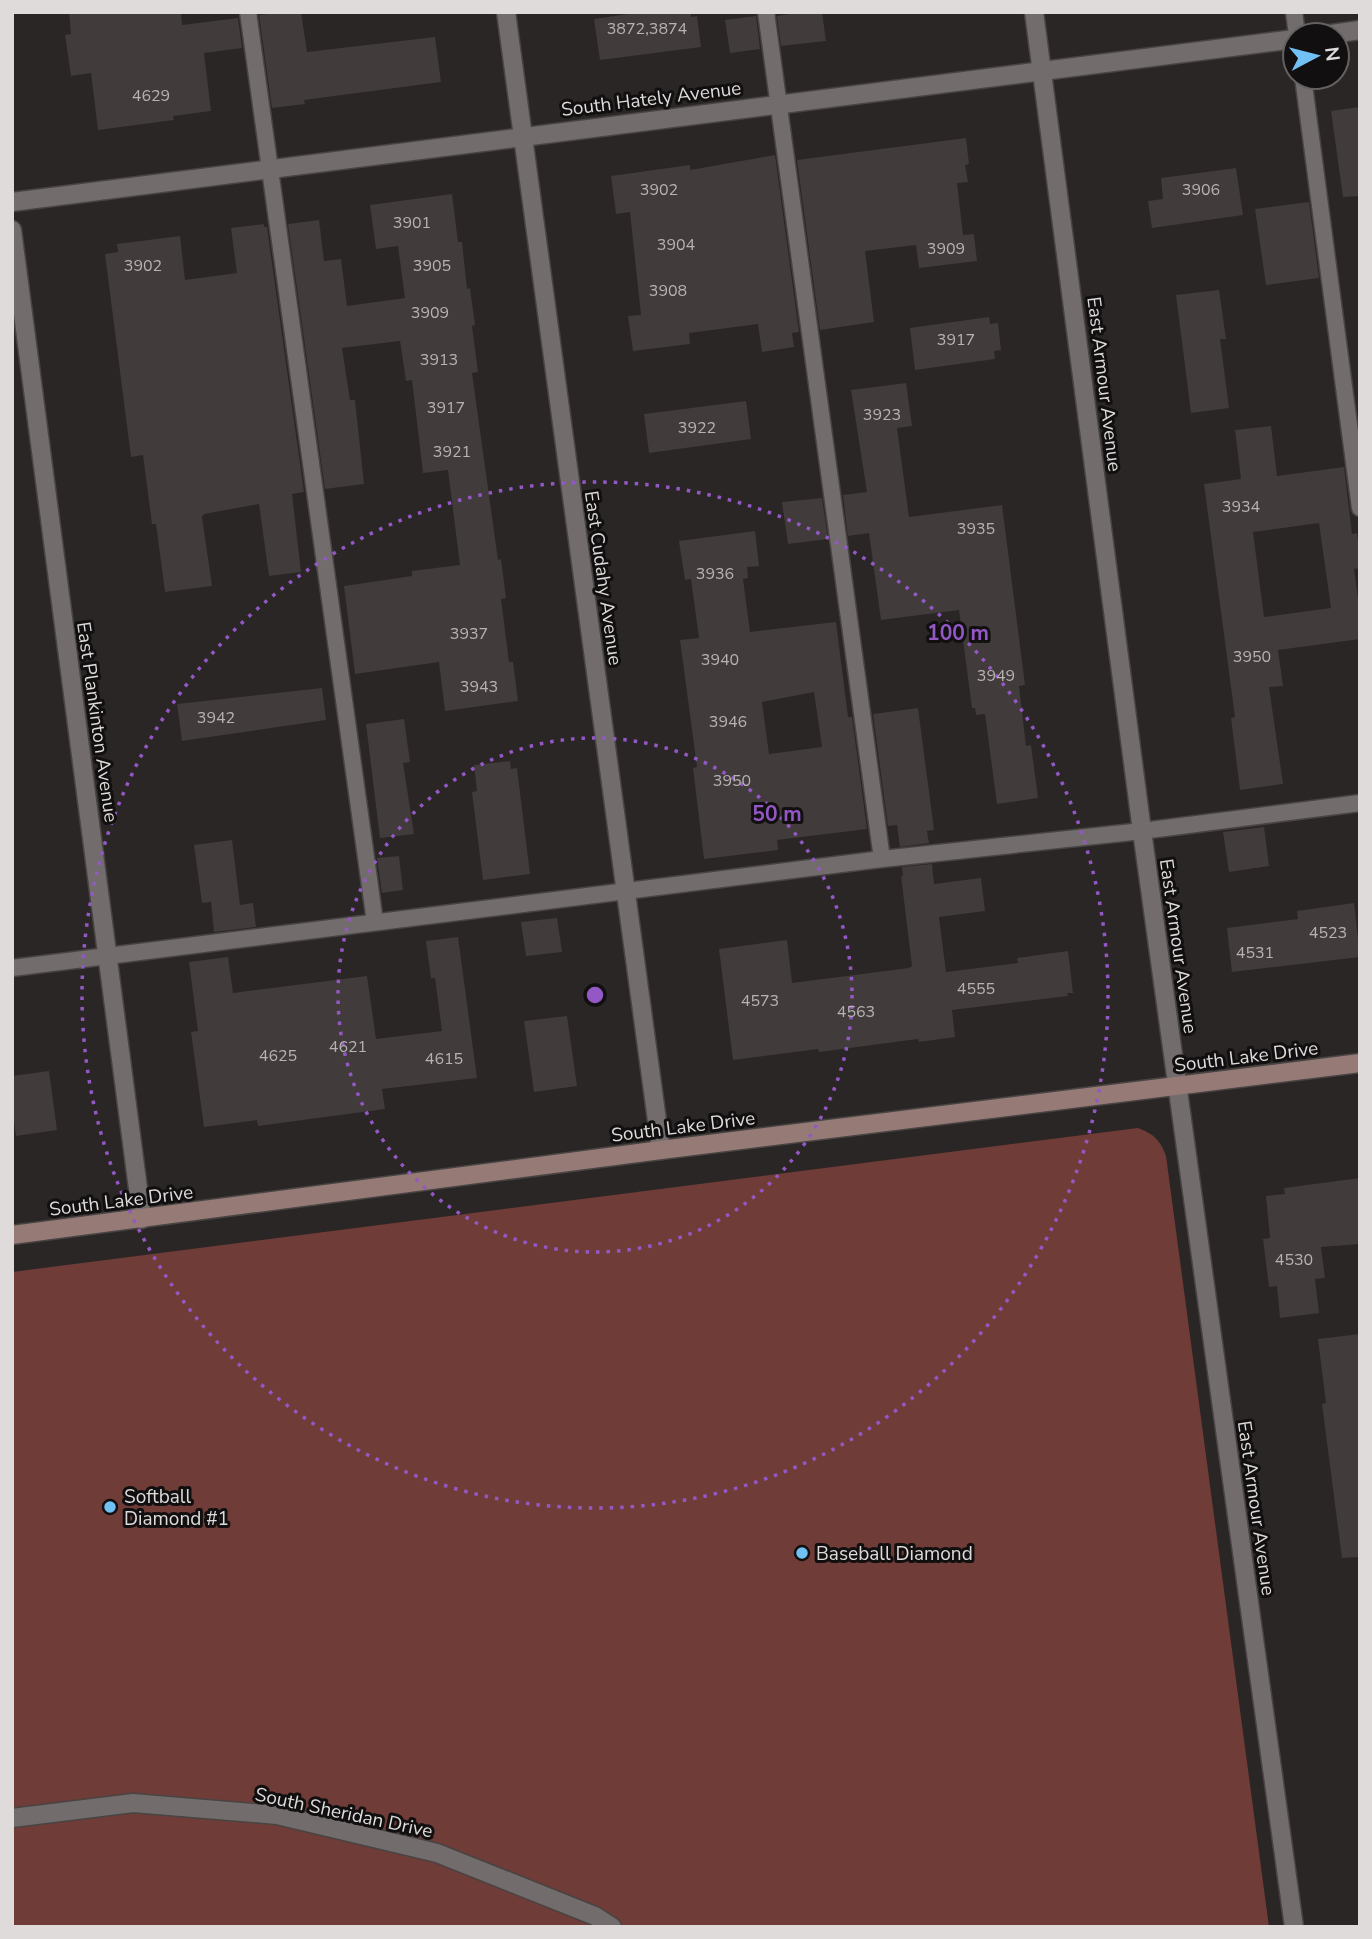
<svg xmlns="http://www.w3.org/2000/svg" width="1372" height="1939" viewBox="0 0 1372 1939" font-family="'Nunito Sans',sans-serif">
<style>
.green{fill:#703c37}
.building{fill:#413b3b;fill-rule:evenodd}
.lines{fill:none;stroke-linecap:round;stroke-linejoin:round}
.lane-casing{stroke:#484443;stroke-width:19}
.street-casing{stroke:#484443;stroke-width:21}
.secondary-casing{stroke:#484443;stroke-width:21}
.lane{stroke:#726d6c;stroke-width:16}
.street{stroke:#726d6c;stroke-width:18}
.secondary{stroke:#967a76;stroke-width:18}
.ring{fill:none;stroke:#9458c6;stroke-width:3.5;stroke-dasharray:3.5 7}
.poi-dot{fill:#72c1f5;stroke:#110f0f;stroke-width:2.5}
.labels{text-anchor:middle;stroke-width:6;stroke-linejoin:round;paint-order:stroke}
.number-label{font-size:16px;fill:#b8b3b3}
.street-label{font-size:19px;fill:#dfdbdb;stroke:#110f0f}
.poi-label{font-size:19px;fill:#dfdbdb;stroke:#110f0f;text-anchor:start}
.centre{fill:#9458c6;stroke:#110f0f;stroke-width:3.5}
.ring-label{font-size:21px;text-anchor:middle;font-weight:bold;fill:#9458c6;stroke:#110f0f;stroke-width:6;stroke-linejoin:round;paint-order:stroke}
</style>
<rect width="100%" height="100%" fill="#2a2625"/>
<path class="green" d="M1138 1128C1154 1134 1160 1140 1166 1156L1269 1927H12V1272Z"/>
<g class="building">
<polygon points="69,12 181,12 182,25 238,18 242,48 204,53 211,111 173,116 174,120 98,130 91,73 71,76 65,35 71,34"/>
<polygon points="285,12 301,12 307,52 435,37 441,82 304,100 305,104 272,108 259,15"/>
<polygon points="642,12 691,12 691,17 697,16 701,47 600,60 594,19"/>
<polygon points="802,12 822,12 826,41 781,46 777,16"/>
<polygon points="756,16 760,49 730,53 725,20"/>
<polygon points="1360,107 1360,196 1343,197 1331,111"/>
<polygon points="966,138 969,164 965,165 968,182 957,183 963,235 974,234 977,261 919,268 916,245 865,251 874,322 820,330 797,160"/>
<polygon points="775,155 799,332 792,333 794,347 762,352 758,324 689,333 690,344 633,351 628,316 641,315 630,212 616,214 611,176 690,165 690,170"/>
<polygon points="1236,168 1243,215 1152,228 1148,201 1163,199 1161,178"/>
<polygon points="452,194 458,242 462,242 467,289 470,288 475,325 472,326 478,372 472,373 498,560 501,559 506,598 501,599 509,662 513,662 518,701 445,711 439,662 355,674 344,586 412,576 412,571 460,565 448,470 423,473 412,380 406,381 400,341 342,348 350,400 355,400 364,484 325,489 288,224 319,220 324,261 341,259 347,306 405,298 398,246 376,249 370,205"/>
<polygon points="1309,202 1319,278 1266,285 1255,209"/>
<polygon points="264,224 264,227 267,227 304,492 292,494 301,572 269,576 259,504 204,514 202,517 212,586 165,592 156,524 152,524 143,455 131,457 105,254 118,252 117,244 180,236 185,280 237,273 231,228"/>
<polygon points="1219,290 1226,339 1220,339 1229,408 1191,413 1176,295"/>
<polygon points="989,317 990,324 998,323 1001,350 994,351 995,359 915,370 910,328"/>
<polygon points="906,383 912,426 897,428 909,517 1002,505 1025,685 1019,686 1026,746 1031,745 1038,798 997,804 985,714 976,715 975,708 972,708 959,610 881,620 869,533 848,536 843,495 867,492 851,390"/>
<polygon points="746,401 751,439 649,453 644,414"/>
<path d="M1271 426 1277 476 1344 467 1352 534 1357 533 1360 556V568L1354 569 1360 612V639L1278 650 1283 686 1269 687 1283 784 1240 790 1231 718 1235 717 1204 484 1241 479 1235 430ZM1319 523 1331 608 1264 617 1253 532Z"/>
<polygon points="822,498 828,539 788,544 782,502"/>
<path d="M755 531 759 566 747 567 748 578 743 579 750 632 836 622 848 717H852L867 829 777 840 778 850 704 859 693 768 697 767 680 640 699 638 691 579 685 580 679 541ZM814 692 822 747 769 754 762 702Z"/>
<polygon points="322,688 326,720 182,741 177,704"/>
<polygon points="918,708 934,830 927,831 929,843 900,847 897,825 888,826 873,714"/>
<polygon points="404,719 410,762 403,763 414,834 380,838 366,724"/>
<polygon points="510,761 511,769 517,768 530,874 483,880 472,792 477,791 474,765"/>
<polygon points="1264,827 1269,866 1229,872 1223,832"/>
<polygon points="232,840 240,905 253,903 256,927 214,932 211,902 202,903 194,845"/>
<polygon points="399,856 403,890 382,893 377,858"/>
<polygon points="932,864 934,884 981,878 985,911 939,917 946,972 1018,963 1017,958 1068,951 1073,993 1067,993 1068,996 952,1010 955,1037 919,1042 918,1039 819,1052 818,1049 733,1060 719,949 787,940 792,983 909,968 912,966 901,876 903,876 902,867"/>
<polygon points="1354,903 1360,957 1232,972 1227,928 1298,919 1297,911"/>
<polygon points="557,918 562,952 526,956 521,922"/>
<polygon points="458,937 477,1078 382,1089 385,1109 258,1126 257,1120 204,1127 191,1032 198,1031 189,962 228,957 233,993 367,976 376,1039 442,1031 435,978 431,978 426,941"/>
<polygon points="567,1016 577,1086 534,1092 524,1021"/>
<polygon points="49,1071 57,1130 16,1136 12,1107 12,1076"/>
<polygon points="1360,1178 1360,1244 1321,1247 1325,1278 1315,1279 1319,1313 1280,1318 1277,1286 1269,1287 1263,1239 1270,1238 1266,1196 1285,1194 1284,1188"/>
<polygon points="1360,1334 1360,1557 1342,1558 1322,1404 1326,1403 1318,1339"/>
</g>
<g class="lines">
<g class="lane-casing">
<g id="lane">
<polyline points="248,12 375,922"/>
<polyline points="766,12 882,859"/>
<polyline points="1294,12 1297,35"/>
<polyline points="1303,77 1360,508"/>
<polyline points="12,968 882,859 1142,831 1360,803"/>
</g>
</g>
<g class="street-casing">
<g id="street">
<polyline points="506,12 661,1150"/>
<polyline points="1034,12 1142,831 1294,1927"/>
<polyline points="1324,35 1360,30"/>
<polyline points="12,202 1295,39"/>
<polyline points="12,230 142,1219"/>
<polyline points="12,1818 133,1803 277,1815 437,1853 595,1916 612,1927"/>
</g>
</g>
<g class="secondary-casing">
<polyline id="secondary" points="12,1235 661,1150 1360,1063"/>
</g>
<use href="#lane" class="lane"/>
<use href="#street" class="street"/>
<use href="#secondary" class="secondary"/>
</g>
<g class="ring">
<circle cx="595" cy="995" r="257"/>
<circle cx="595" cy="995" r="513"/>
</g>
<g class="poi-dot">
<circle cx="110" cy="1507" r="7"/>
<circle cx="802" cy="1553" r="7"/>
</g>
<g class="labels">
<g class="number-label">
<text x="647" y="34">3872,3874</text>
<text x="151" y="101">4629</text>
<text x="659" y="195">3902</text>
<text x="1201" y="195">3906</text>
<text x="412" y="228">3901</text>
<text x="676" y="250">3904</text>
<text x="946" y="254">3909</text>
<text x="143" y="271">3902</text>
<text x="432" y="271">3905</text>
<text x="668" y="296">3908</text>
<text x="430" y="318">3909</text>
<text x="956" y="345">3917</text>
<text x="439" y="365">3913</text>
<text x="446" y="413">3917</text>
<text x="882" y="420">3923</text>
<text x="697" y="433">3922</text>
<text x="452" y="457">3921</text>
<text x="1241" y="512">3934</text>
<text x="976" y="534">3935</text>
<text x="715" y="579">3936</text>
<text x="469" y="639">3937</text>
<text x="1252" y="662">3950</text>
<text x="720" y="665">3940</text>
<text x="996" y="681">3949</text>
<text x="479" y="692">3943</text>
<text x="216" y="723">3942</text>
<text x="728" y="727">3946</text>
<text x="732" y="786">3950</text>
<text x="1328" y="938">4523</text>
<text x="1255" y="958">4531</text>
<text x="976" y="994">4555</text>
<text x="760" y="1006">4573</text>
<text x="856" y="1017">4563</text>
<text x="348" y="1052">4621</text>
<text x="278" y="1061">4625</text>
<text x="444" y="1064">4615</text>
<text x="1294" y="1265">4530</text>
</g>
<g class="street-label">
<text transform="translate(651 98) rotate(-7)" y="7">South Hately Avenue</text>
<text transform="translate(1105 384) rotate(83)" y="7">East Armour Avenue</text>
<text transform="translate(604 578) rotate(82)" y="7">East Cudahy Avenue</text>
<text transform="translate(98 722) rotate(82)" y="7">East Plankinton Avenue</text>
<text transform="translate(1179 946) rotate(82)" y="7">East Armour Avenue</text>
<text transform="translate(1246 1056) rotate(-7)" y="7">South Lake Drive</text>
<text transform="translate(683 1126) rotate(-7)" y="7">South Lake Drive</text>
<text transform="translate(121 1200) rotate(-7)" y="7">South Lake Drive</text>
<text transform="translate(1257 1508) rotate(82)" y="7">East Armour Avenue</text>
<text transform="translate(344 1812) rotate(12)" y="7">South Sheridan Drive</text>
</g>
<g class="poi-label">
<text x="124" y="1503">Softball<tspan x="124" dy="22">Diamond #1</tspan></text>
<text x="816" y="1560">Baseball Diamond</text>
</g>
</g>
<circle cx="595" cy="995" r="10" class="centre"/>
<g class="ring-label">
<text x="958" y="640">100 m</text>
<text x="777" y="821">50 m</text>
</g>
<rect width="1372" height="1939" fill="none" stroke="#dfdbdb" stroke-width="28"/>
<g transform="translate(1316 56) rotate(83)"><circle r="33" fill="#110f0f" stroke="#636161" stroke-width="2"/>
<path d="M0-5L12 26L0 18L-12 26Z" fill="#72c1f5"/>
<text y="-10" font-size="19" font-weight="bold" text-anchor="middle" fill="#dfdbdb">N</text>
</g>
</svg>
